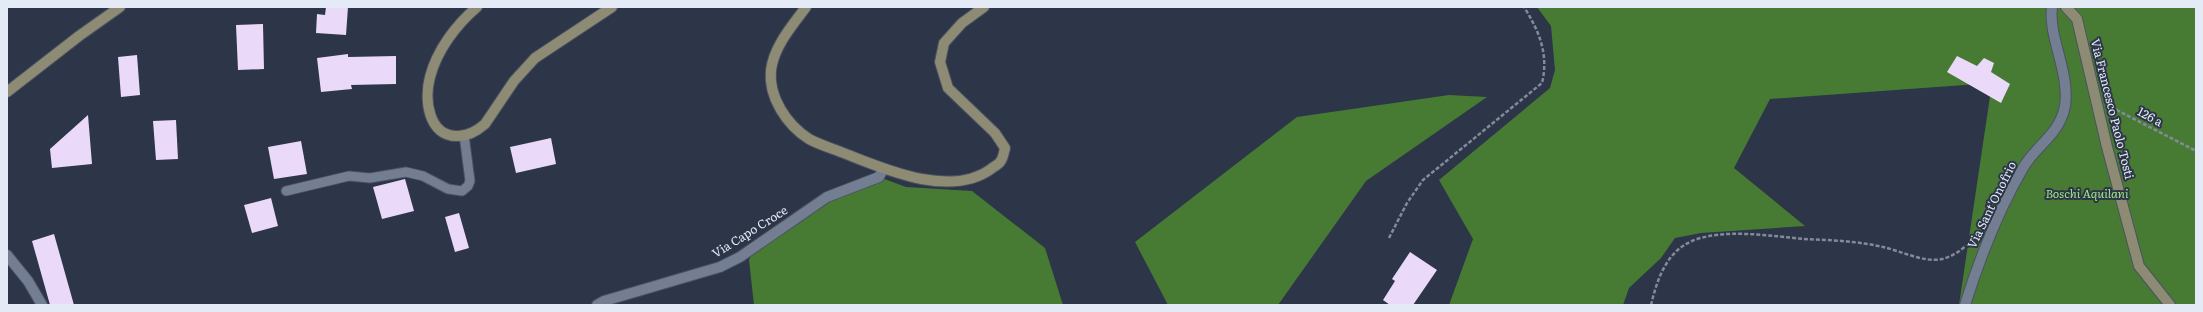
<svg xmlns="http://www.w3.org/2000/svg" width="2203" height="312" viewBox="0 0 2203 312" font-family="Literata,serif">
<style>
.forest{fill:#477b33}
.building{fill:#ead9f9}
.lines{fill:none;stroke-linecap:round;stroke-linejoin:round}
.service-casing{stroke:#4b5262;stroke-width:11}
.minor-casing{stroke:#4b5262;stroke-width:12}
.secondary-casing{stroke:#4b5262;stroke-width:12}
.path{stroke:#838a9a;stroke-width:2.5;stroke-dasharray:4 2;stroke-linecap:butt}
.service{stroke:#747e93;stroke-width:9}
.minor{stroke:#747e93;stroke-width:10}
.secondary{stroke:#8e8b74;stroke-width:10}
.labels{text-anchor:middle;stroke-width:4;stroke-linejoin:round;paint-order:stroke}
.street-label{font-size:12px;fill:#e4eaf6;stroke:#2d3548}
.park-label{font-size:12px;font-style:italic;fill:#9fe685;stroke:#2d3548}
</style>
<rect width="100%" height="100%" fill="#2d3548"/>
<g class="forest">
<polygon points="1537,7 2196,7 2196,305 1959,305 1992,83 1770,99 1734,168 1805,226 1701,233 1675,238 1661,258 1629,288 1623,305 1449,305 1473,239 1439,180 1550,88 1555,70 1551,26"/>
<polygon points="1449,95 1487,97 1366,181 1278,305 1168,305 1135,242 1297,117"/>
<polygon points="879,177 906,187 972,191 1045,248 1063,305 754,305 749,260 757,243 815,207"/>
</g>
<g class="building">
<polygon points="326,7 348,7 346,35 316,33 317,14 325,15"/>
<polygon points="263,24 264,69 238,70 236,25"/>
<polygon points="348,54 348,57 396,56 396,84 351,85 352,89 321,92 317,58"/>
<polygon points="137,55 140,95 121,97 118,57"/>
<polygon points="1957,56 1977,66 1984,58 1994,63 1991,72 2010,84 2001,103 1947,72"/>
<polygon points="88,115 92,164 52,168 50,149"/>
<polygon points="176,120 178,159 156,160 153,121"/>
<polygon points="551,138 556,164 516,173 510,147"/>
<polygon points="301,141 307,174 274,179 268,147"/>
<polygon points="405,179 414,211 382,219 373,187"/>
<polygon points="271,198 278,226 252,233 244,205"/>
<polygon points="459,213 469,248 455,252 445,217"/>
<polygon points="54,234 74,305 50,305 32,241"/>
<polygon points="1410,252 1437,270 1413,305 1390,305 1383,300 1395,281 1392,279"/>
</g>
<g class="lines">
<g class="service-casing">
<polyline id="service" points="286,191 349,176 370,178 406,172 423,176 448,189 462,191 468,186 470,181 464,135"/>
</g>
<g class="minor-casing">
<g id="minor">
<polyline points="7,255 28,281 42,305"/>
<polyline points="597,305 604,301 720,267 740,257 827,197 879,177 883,169"/>
<path d="M1965 305C1980 257 1998 211 2023 168 2036 145 2059 136 2065 106 2070 72 2048 37 2052 7"/>
</g>
</g>
<g class="secondary-casing">
<g id="secondary">
<path d="M477 7C456 25 437 50 430 77 424 99 428 137 458 136 469 136 477 131 485 124L514 81 535 58 612 7"/>
<path d="M806 7C792 26 774 46 771 70 768 97 787 125 809 139 820 145 834 149 846 154 886 170 951 198 991 169 993 167 998 165 1000 162 1003 159 1004 152 1005 148L995 133 948 88 940 62 944 43 962 23 984 7"/>
<polyline points="2066,7 2077,19 2107,147 2139,266 2170,305"/>
<polyline points="7,92 79,36 120,7"/>
</g>
</g>
<g class="path">
<polyline points="2111,107 2196,151"/>
<path d="M1389 238 1407 203 1423 180 1542 83C1549 54 1539 31 1524 7"/>
<path d="M1651 305C1657 280 1666 252 1692 241 1723 228 1771 236 1804 239 1830 240 1857 241 1883 247 1901 251 1924 263 1942 259 1953 257 1965 247 1973 240"/>
</g>
<use href="#service" class="service"/>
<use href="#minor" class="minor"/>
<use href="#secondary" class="secondary"/>
</g>
<g class="labels">
<g class="street-label">
<text transform="translate(2112 109) rotate(76)" y="4">Via Francesco Paolo Tosti</text>
<text transform="translate(2150 117) rotate(28)" y="4">126 a</text>
<text transform="translate(1992 205) rotate(-64)" y="4">Via Sant'Onofrio</text>
<text transform="translate(750 232) rotate(-32)" y="4">Via Capo Croce</text>
</g>
<g class="park-label">
<text x="2087" y="198">Boschi Aquilani</text>
</g>
</g>
<rect width="2203" height="312" fill="none" stroke="#e4eaf6" stroke-width="16"/>
</svg>
